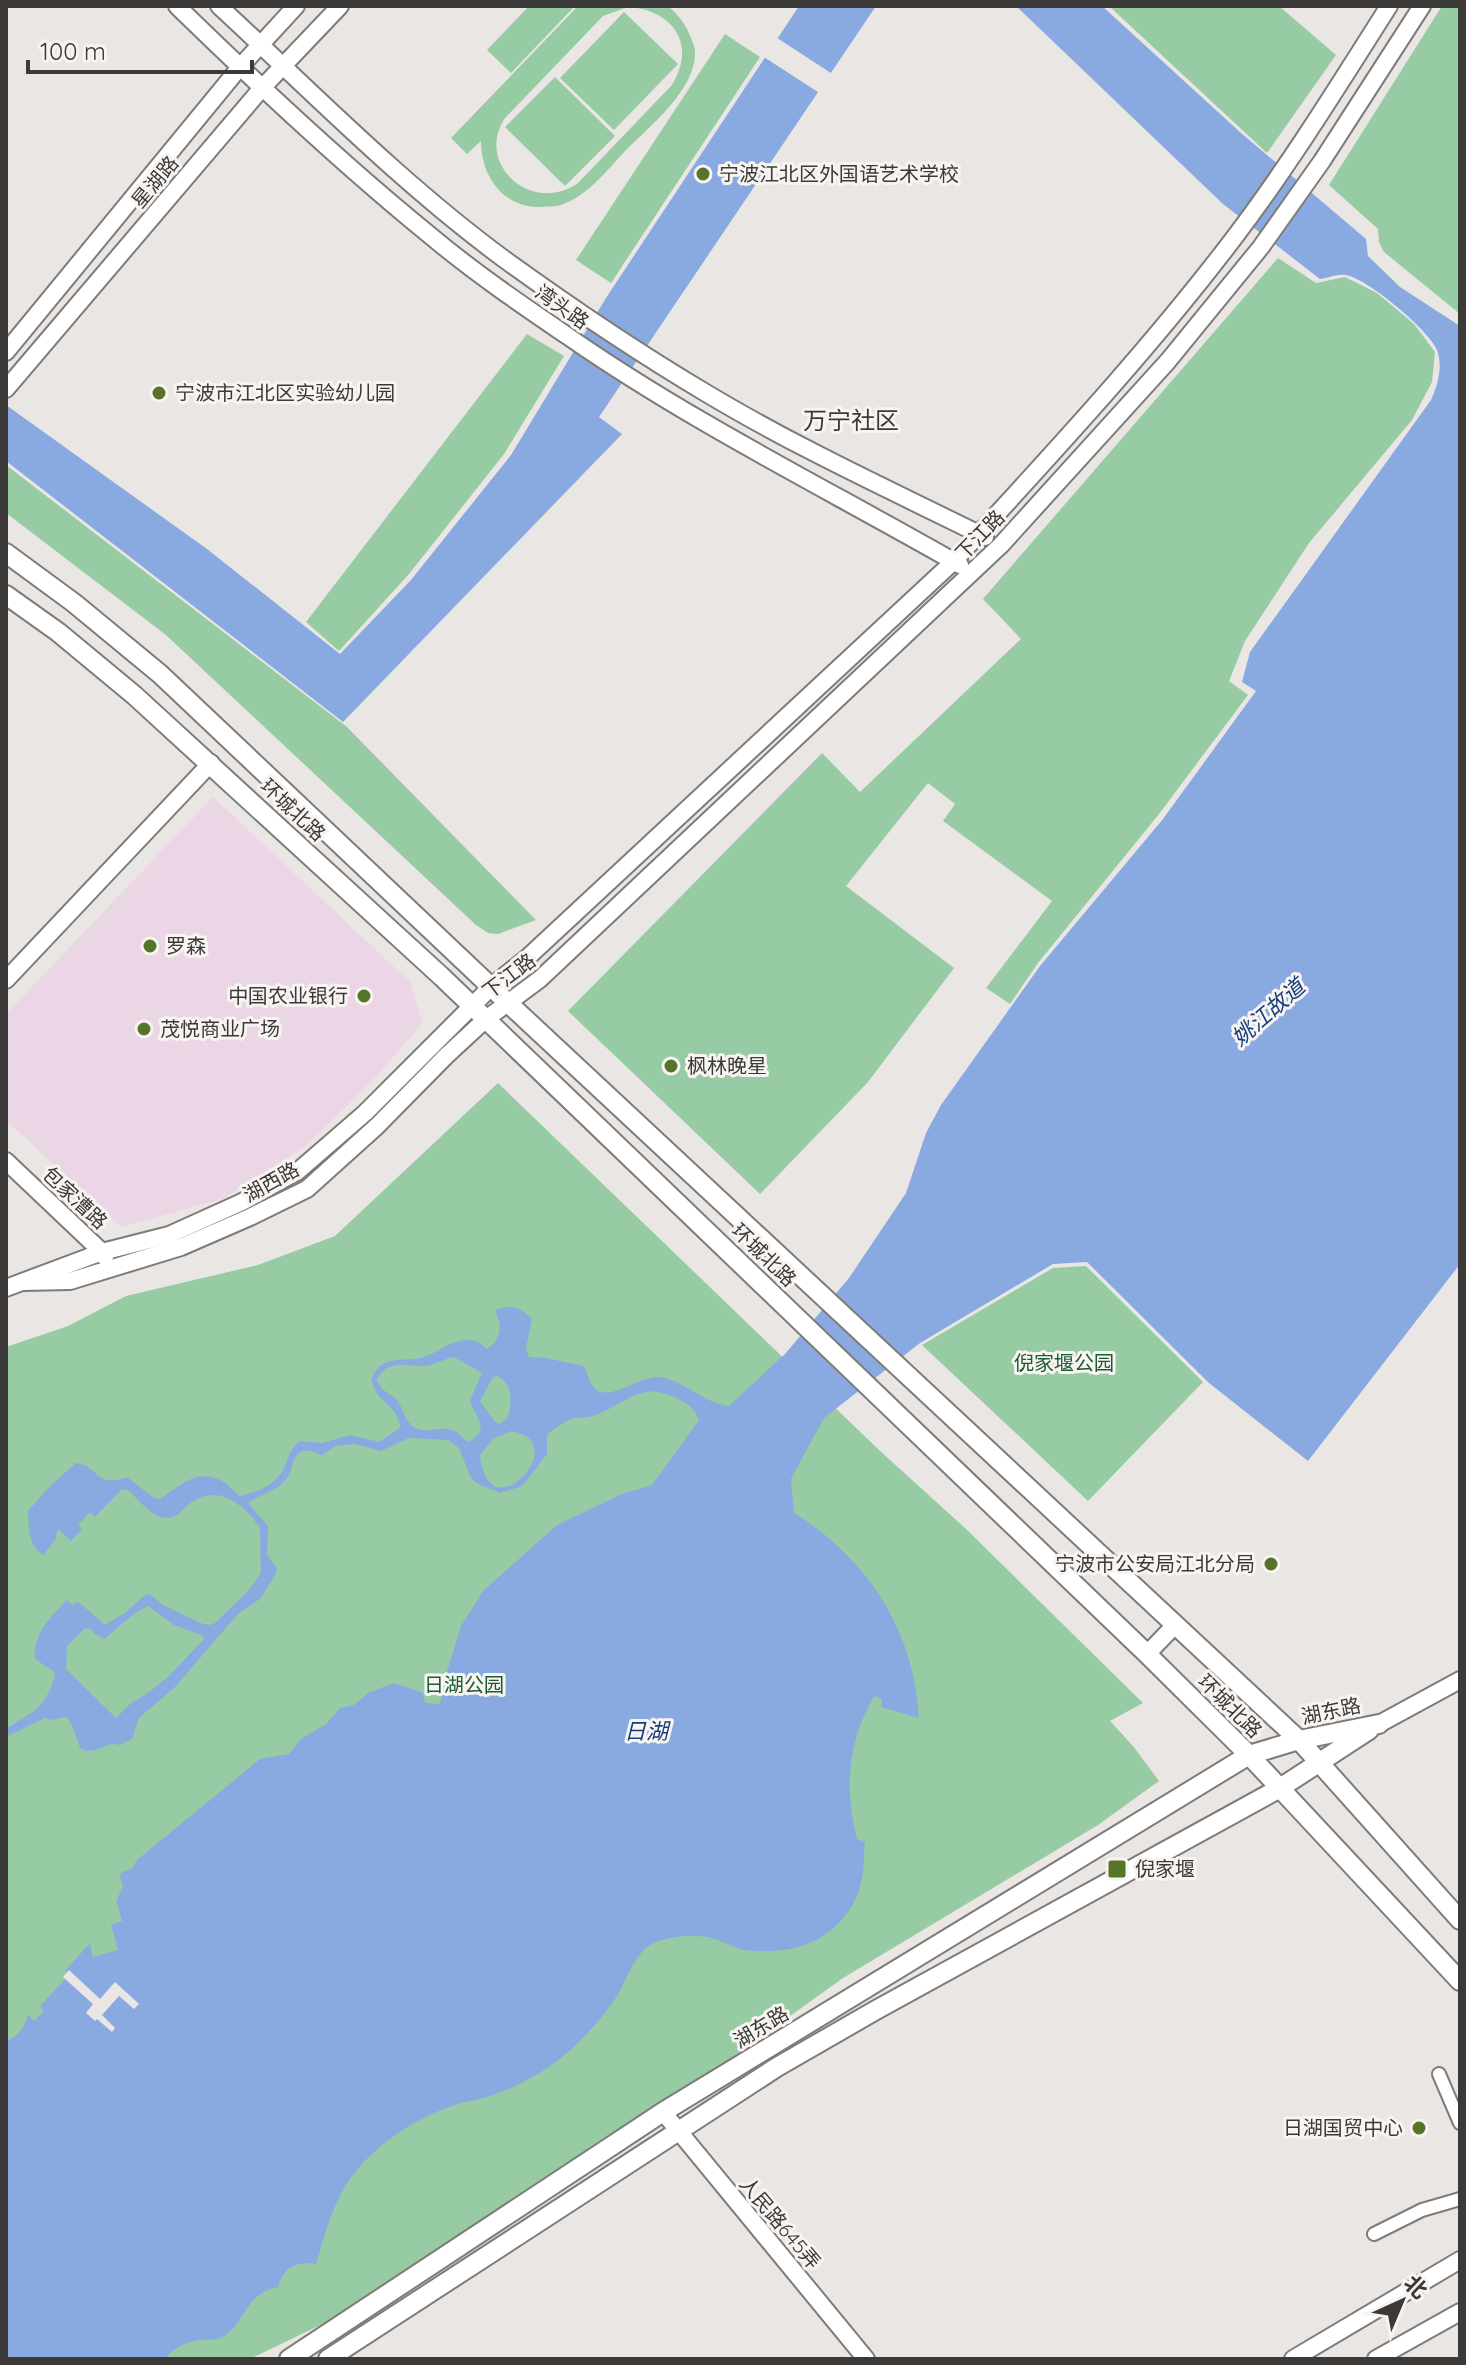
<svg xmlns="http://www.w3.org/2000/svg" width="1466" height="2365" viewBox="0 0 1466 2365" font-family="Quicksand,'Noto Sans SC',sans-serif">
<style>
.commercial{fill:#ebd6e5}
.green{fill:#97cba3;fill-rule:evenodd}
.water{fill:#89aae1;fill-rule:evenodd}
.pier{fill:#eae6e4}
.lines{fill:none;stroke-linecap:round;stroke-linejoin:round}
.street-casing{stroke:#7e7b79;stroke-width:16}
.secondary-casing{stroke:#7e7b79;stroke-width:20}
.primary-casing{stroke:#7e7b79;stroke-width:22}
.street{stroke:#fff;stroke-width:12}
.secondary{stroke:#fff;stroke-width:16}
.primary{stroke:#fff;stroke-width:18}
.poi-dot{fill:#56742a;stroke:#f7f4f1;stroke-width:3}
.labels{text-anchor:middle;stroke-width:6;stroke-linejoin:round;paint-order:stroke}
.poi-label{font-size:20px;fill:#3c3a39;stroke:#f7f4f1;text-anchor:start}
.street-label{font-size:20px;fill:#3c3a39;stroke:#f7f4f1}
.park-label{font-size:20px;fill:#1c5c32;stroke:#f7f4f1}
.water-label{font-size:22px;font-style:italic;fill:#173d7f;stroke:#f7f4f1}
.quarter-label{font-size:24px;fill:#3c3a39;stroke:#f7f4f1}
</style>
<rect width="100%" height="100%" fill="#eae6e4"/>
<polygon class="commercial" points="213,797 411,983 422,1024 372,1081 307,1145 222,1199 121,1227 6,1120 6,1014"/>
<g class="green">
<polygon points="529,6 575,6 511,73 487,50"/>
<path d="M578 6H667C676 12 682 20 687 29 690 36 695 45 695 52 696 89 650 126 626 150 608 169 588 196 561 205 556 207 549 206 543 207 504 209 481 177 481 141L467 154 451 138ZM628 7C673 10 697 44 672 85L578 183C533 215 474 165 505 118L603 16Z"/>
<polygon points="1109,6 1279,6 1336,55 1267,153"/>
<polygon points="1442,6 1460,6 1460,314 1384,252 1379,242 1378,229 1329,185"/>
<polygon points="624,12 678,64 614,130 560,78"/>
<polygon points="725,34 760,57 611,283 576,260"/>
<polygon points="555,77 615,136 565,186 505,127"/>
<polygon points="1278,258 1316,283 1345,277 1377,293 1414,324 1435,352 1432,382 1412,420 1309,543 1245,641 1229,681 1248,695 1159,814 1038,963 1010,1004 986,988 1052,901 943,821 955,804 928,783 846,886 954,968 868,1082 760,1194 568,1011 822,753 860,792 1021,639 983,599"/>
<polygon points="527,334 564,356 504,454 409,574 339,651 306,622"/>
<polygon points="6,465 347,727 536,920 498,934 488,933 476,925 166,635 6,513"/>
<polygon points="498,1083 879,1450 966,1529 1143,1703 1110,1721 1133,1746 1159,1781 1098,1825 843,1978 730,2059 599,2141 479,2226 335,2318 250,2359 6,2359 6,1347 68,1326 126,1296 258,1265 335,1236"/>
<polygon points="1086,1266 1203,1382 1088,1501 922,1345 1053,1268"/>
</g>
<g class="water">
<polygon points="799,6 876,6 599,417 622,434 343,722 6,461 6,405 207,549 340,654 411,580 511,455 606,298"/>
<path d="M1016 6H1102L1241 133 1366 239 1368 256 1400 287 1460 326V1264L1308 1461 1209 1383 1087 1262 1053 1264 920 1343 824 1418 791 1479 794 1513C868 1559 914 1630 919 1718L881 1707 882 1699 874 1696C848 1741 844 1789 857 1839L865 1842C863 1860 865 1872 859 1890 845 1931 806 1953 764 1951 757 1951 748 1951 740 1949 731 1946 722 1941 712 1938 694 1934 668 1936 652 1944 633 1954 627 1982 615 1999 602 2018 584 2038 567 2053 543 2073 516 2088 487 2097 478 2100 467 2101 458 2104 416 2117 370 2147 346 2185 331 2209 324 2238 316 2264 297 2261 284 2267 278 2287 243 2294 246 2325 222 2337 216 2340 209 2340 203 2340 185 2341 176 2347 164 2359H6V2041C19 2037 24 2027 28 2015L34 2021 44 2011 40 2006 69 1975 65 1971 90 1943 93 1957 118 1950 111 1925 122 1921 116 1901 123 1887 120 1877 121 1873 132 1868 137 1860 260 1759 289 1754 302 1738 326 1724 340 1708 354 1705 368 1693 394 1683 423 1693 425 1703 440 1704 445 1678 461 1626 483 1591 557 1525 622 1494 652 1485 699 1420C694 1408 690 1405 678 1399 640 1379 627 1404 593 1416 586 1418 580 1417 574 1418 566 1420 555 1429 547 1434V1454L535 1470 522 1486 500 1493 476 1483 470 1476 459 1448 448 1440 409 1438 381 1451 355 1444 343 1445 336 1446 322 1455C316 1453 309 1449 303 1451 292 1455 293 1470 287 1478 276 1492 261 1494 248 1503L268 1526 267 1555 277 1568 276 1574 260 1599 238 1614 175 1687 139 1718 132 1739 119 1745C105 1740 99 1756 81 1749 75 1739 75 1725 66 1717L50 1720 45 1718 6 1737V1729C34 1710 43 1711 55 1677L53 1671 35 1659C32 1635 51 1616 67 1600L73 1605 77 1602 80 1603 105 1625 126 1612 145 1595 149 1594 165 1606 203 1624 209 1625 215 1623 248 1591 261 1573 260 1528C243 1503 216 1482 188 1505 182 1510 177 1518 168 1518 153 1519 139 1500 128 1490H121L95 1517 90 1512 78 1525 82 1529 71 1541 58 1529 55 1540 43 1555C28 1546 29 1527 28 1511L48 1488 76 1463C100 1466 94 1489 127 1477L154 1498 160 1499C178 1487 196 1468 220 1480 227 1483 234 1492 240 1496 257 1492 276 1485 284 1468 289 1457 290 1448 300 1441L322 1443 350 1435 379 1442 401 1427 395 1412 378 1395 371 1381C380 1352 405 1363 424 1357 439 1352 459 1334 477 1342 481 1343 484 1347 487 1349 501 1340 503 1325 495 1311 509 1302 522 1309 532 1319L526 1348 529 1357 545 1358 584 1366 591 1384 597 1391C620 1399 641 1372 665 1378 688 1384 705 1403 729 1406L785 1354 849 1278 906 1193 926 1133 941 1105 1040 966 1163 819 1256 691 1242 682 1250 652 1431 400C1438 385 1443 366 1437 350 1430 331 1366 277 1345 275 1337 274 1328 278 1320 279L1223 204ZM454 1357 482 1373 470 1400C475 1420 492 1426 469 1442 462 1438 457 1430 448 1429 436 1427 422 1435 411 1425 403 1418 403 1405 395 1398 387 1391 382 1392 377 1381 385 1359 404 1366 422 1366 433 1366 444 1359 454 1357ZM497 1376C514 1384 512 1403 507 1419L499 1424 495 1422 480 1401 493 1377ZM511 1431C519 1433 529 1435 533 1444 545 1469 487 1522 480 1455L493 1439ZM148 1606 174 1625 203 1636 204 1639 169 1676 148 1693 131 1703 116 1718 66 1669 67 1646 84 1629 90 1628 94 1633 104 1639 135 1613Z"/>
</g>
<g class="pier">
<polygon points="774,36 834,75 821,94 761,55"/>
<polygon points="69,1970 100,1999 115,1982 139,2004 134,2009 119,1996 102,2015 115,2028 112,2032 97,2019 95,2021 86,2013 93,2004 63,1977"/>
</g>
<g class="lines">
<g class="street-casing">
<g id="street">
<polyline points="1439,2074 1460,2123"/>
<polyline points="1374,2234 1422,2210 1460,2199"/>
</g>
</g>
<g class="secondary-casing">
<g id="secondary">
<path d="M177 6C259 86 343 165 432 237 475 273 522 305 569 337 693 423 829 490 960 565"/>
<path d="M219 6C312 92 402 184 504 259 569 306 637 352 706 393 796 447 892 491 985 537"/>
<polyline points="6,352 240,67 296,6"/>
<polyline points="6,389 262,88 340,6"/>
<polyline points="6,980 211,763"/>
<polyline points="6,1161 102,1252 105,1257"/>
<polyline points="23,1282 70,1281 181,1247 250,1217 307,1189 377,1126 446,1056 486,1019 540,979 1001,545 1168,361 1261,247 1322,161 1422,6"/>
<path d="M6 1288 102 1252 169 1235 242 1202 298 1171 365 1113 491 987 527 958 954 561C1051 455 1150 349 1237 234 1292 161 1340 83 1389 6"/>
<polyline points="1147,1654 1175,1625"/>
<polyline points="1379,1724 1460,1680"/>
<polyline points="663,2112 866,2359"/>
<polyline points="1293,2359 1460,2260"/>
<polyline points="1376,2359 1460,2312"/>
</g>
</g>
<g class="primary-casing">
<g id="primary">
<polyline points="6,553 74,603 160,674 507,1002 1299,1740 1460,1920"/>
<polyline points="6,595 58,632 134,695 442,977 1147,1654 1249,1755 1460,1981"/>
<polyline points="289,2359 663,2112 1249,1755 1299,1740 1379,1724"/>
<polyline points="328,2359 777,2067 876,2010 1280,1788 1369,1730"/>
</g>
</g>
<use href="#street" class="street"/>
<use href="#secondary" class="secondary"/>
<use href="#primary" class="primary"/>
</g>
<g class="poi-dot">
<circle cx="703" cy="174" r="8"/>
<circle cx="159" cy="393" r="8"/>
<circle cx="150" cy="946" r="8"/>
<circle cx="364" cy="996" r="8"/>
<circle cx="144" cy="1029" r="8"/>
<circle cx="671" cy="1066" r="8"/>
<circle cx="1271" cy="1564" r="8"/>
<rect x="1107" y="1859" width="20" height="20" rx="4"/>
<circle cx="1419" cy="2128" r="8"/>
</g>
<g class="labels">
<g class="poi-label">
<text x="719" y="181">宁波江北区外国语艺术学校</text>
<text x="175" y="400">宁波市江北区实验幼儿园</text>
<text x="166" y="953">罗森</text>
<text x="348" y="1003" text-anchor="end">中国农业银行</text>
<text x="160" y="1036">茂悦商业广场</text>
<text x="687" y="1073">枫林晚星</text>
<text x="1255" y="1571" text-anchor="end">宁波市公安局江北分局</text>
<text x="1135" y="1876">倪家堰</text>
<text x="1403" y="2135" text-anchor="end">日湖国贸中心</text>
</g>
<g class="street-label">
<text transform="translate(155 182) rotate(-50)" y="7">星湖路</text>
<text transform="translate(562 307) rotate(35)" y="7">湾头路</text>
<text transform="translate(980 535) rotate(-46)" y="7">下江路</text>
<text transform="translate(293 810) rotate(43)" y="7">环城北路</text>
<text transform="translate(509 976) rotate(-37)" y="7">下江路</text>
<text transform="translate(271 1182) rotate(-29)" y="7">湖西路</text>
<text transform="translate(75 1198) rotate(43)" y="7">包家漕路</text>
<text transform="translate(764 1255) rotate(44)" y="7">环城北路</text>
<text transform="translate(1230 1706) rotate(45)" y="7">环城北路</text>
<text transform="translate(1331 1711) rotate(-12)" y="7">湖东路</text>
<text transform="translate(761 2027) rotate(-31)" y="7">湖东路</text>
<text transform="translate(780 2223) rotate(50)" y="7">人民路645弄</text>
</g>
<g class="park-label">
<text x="1064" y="1370">倪家堰公园</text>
<text x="464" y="1692">日湖公园</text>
</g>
<g class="water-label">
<text transform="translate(1268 1012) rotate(-41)" y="8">姚江故道</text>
<text x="646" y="1739">日湖</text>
</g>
<g class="quarter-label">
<text x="851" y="429">万宁社区</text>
</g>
</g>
<rect width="1466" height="2365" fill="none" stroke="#3c3a39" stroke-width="16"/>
<g transform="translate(1402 2301) rotate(44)" stroke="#f7f4f1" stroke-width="6" paint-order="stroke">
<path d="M0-6L14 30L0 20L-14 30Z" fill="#3c3a39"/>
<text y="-12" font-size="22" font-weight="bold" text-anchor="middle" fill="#3c3a39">北</text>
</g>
<path d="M28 60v12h224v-12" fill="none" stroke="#3c3a39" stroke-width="4"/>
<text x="40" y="60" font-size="24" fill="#3c3a39" stroke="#f7f4f1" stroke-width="6" paint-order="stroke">100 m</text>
</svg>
